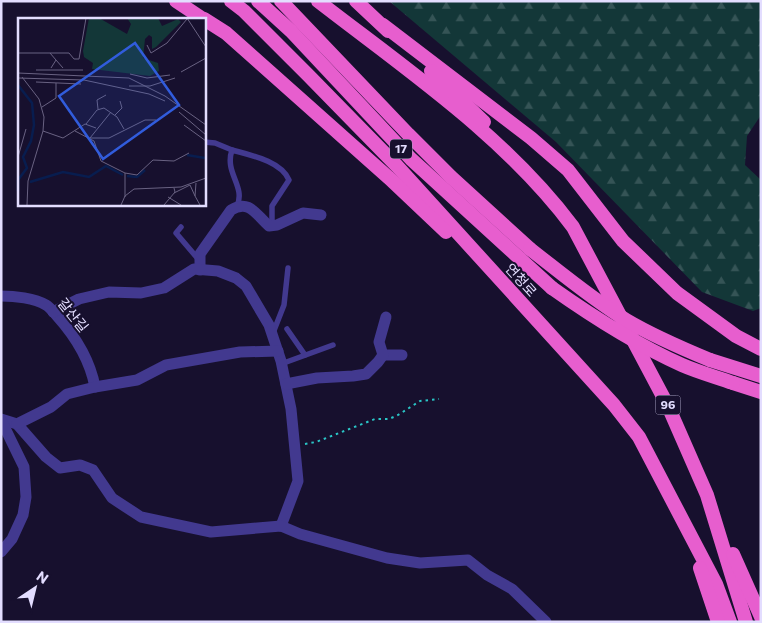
<svg xmlns="http://www.w3.org/2000/svg" width="762" height="623" viewBox="0 0 762 623" font-family="Commissioner,'Noto Sans KR',sans-serif">
<style>
.forest{fill:url(#forest-firs)}
.lines{fill:none;stroke-linecap:round;stroke-linejoin:round}
.path{stroke:#2ac5c6;stroke-width:2;stroke-dasharray:2.5 4;stroke-linecap:butt}
.service{stroke:#42398f;stroke-width:5.5}
.minor{stroke:#42398f;stroke-width:11}
.trunk{stroke:#e75ece;stroke-width:14}
.trunk-bridge{stroke:#e75ece;stroke-width:14}
.labels{text-anchor:middle;stroke-width:4;stroke-linejoin:round;paint-order:stroke}
.shield{fill:#17102e;stroke:#a6a0c0;stroke-width:1}
.shield-label{font-size:12px;font-weight:bold;fill:#e3ddff}
.street-label{font-size:14px;fill:#e3ddff;stroke:#17102e}
.inset-river{fill:none;stroke:#081d4f;stroke-width:2.5}
.inset-road{fill:none;stroke:#696282;stroke-width:1}
.view{fill:#315cdc;fill-opacity:0.15;stroke:#315cdc;stroke-width:2.5}
.inset-edge{fill:none;stroke:#e3ddff;stroke-width:2.5}
</style>
<defs>
<pattern id="forest-firs" width="22" height="20" patternUnits="userSpaceOnUse" patternTransform="scale(1.25)"><rect width="22" height="20" fill="#133738"/><path d="M5 1l3.5 6h-7zM16 11l3.5 6h-7z" fill="#355456"/></pattern>
</defs>
<rect width="100%" height="100%" fill="#17102e"/>
<polygon class="forest" points="389,1 761,1 761,115 747,136 745,165 761,180 761,308 753,311 702,292 556,142"/>
<g class="lines">
<polyline class="path" points="305,444 316,442 375,419 389,419 398,415 420,401 439,399"/>
<g class="service">
<polyline points="204,142 215,143 232,150"/>
<path d="M237 206C246 186 224 173 232 150 250 155 281 161 289 180L272 206V225"/>
<polyline points="181,227 176,233 199,260"/>
<polyline points="287,329 305,355"/>
<polyline points="273,333 284,305 288,268"/>
<polyline points="281,364 333,345"/>
</g>
<g class="minor">
<path d="M200 270V254L231 210C250 199 256 215 269 226L277 225 303 213 321 215"/>
<path d="M1 296C14 296 35 298 46 305 50 307 54 313 57 316 75 336 90 360 95 387"/>
<polyline points="53,312 79,299 109,292 141,293 164,288 194,269 218,271 236,278 246,286 269,325 281,361 291,409 298,481 281,526"/>
<polyline points="383,355 402,355"/>
<polyline points="286,384 317,378 353,376 366,374 378,362 383,355 379,342 386,317"/>
<polyline points="1,419 17,424 46,457 60,468 80,465 93,470 112,498 141,517 211,532 281,526 300,534 387,558 420,563 468,560 487,575 512,589 546,622"/>
<polyline points="1,420 24,467 26,497 23,515 12,539 1,552"/>
<polyline points="17,424 51,407 67,394 95,387 137,380 166,365 240,352 278,351"/>
</g>
<g class="trunk">
<polyline points="176,1 203,19"/>
<polyline points="231,1 244,11 309,76 397,166 614,405 639,437 716,584 730,622"/>
<polyline points="258,1 291,31 411,159 552,288"/>
<polyline points="281,1 408,134 451,177 530,249"/>
<path d="M318 1C407 70 505 136 573 227L668 406 707 495 746 622"/>
<polyline points="356,1 388,31"/>
<polyline points="204,19 226,33 389,178 446,232"/>
<polyline points="383,25 531,138 568,170 623,241 677,293 736,336 761,349"/>
<polyline points="431,71 484,122"/>
<polyline points="710,360 761,376"/>
<polyline points="733,383 761,392"/>
<polyline points="733,554 761,617"/>
<polyline points="700,568 718,622"/>
</g>
<g class="trunk-bridge">
<path d="M530 249C561 273 592 299 626 320 653 336 681 348 710 360"/>
<path d="M552 288C593 317 635 344 682 365 698 372 716 377 733 383"/>
</g>
</g>
<g class="labels">
<g class="shield">
<rect x="390" y="139.5" width="22" height="19" rx="4"/>
<rect x="655.5" y="395.5" width="25" height="19" rx="4"/>
</g>
<g class="shield-label">
<text x="401" y="153">17</text>
<text x="668" y="409">96</text>
</g>
<g class="street-label">
<text transform="translate(521 280) rotate(48)" y="5">연청로</text>
<text transform="translate(73 315) rotate(51)" y="5">갈산길</text>
</g>
</g>
<g transform="translate(18 18)">
<rect width="188" height="188" fill="#17102e"/>
<path d="M71 0H81L109 16 113 6 109 0H140L144 8 160 1 163 4 138 29 134 31V19L131 17 127 21 125 40 140 45 141 53 132 58 74 51 75 45 66 39 65 33Z" fill="#133738"/>
<path class="inset-river" d="M0 67 14 85 16 107 13 123 5 139 9 150 0 162V173M169 137 187 140M109 158 119 159 127 152M12 164 45 154 71 159 88 148 105 157"/>
<path class="inset-road" d="M169 0 188 29M129 27 133 35 149 25 169 1M0 35H32L38 42M32 35H51L56 41H61L68 0M33 50 38 42 45 50M18 52H65M163 54 188 40M0 55 111 60 147 78 188 107M112 56 129 60 152 57M4 59 21 81 26 99 25 113 10 163 9 187M0 60 66 62 131 76 147 83M18 64 63 66M111 68H132L157 60M24 89 38 80V65M80 91 79 82 88 77M161 94 188 117M97 97 104 90 102 83M68 106 79 92 86 90 99 99 106 111M166 107 188 123M25 113 45 120 67 106 78 110M57 113 76 123 83 143 107 155V179M71 120H91L127 102H138M72 120 93 94M0 139 8 111M107 155 119 157 135 142 156 143 171 135M178 165 177 178 182 187M156 175 172 167 177 178M150 179 163 187M103 187 107 178 116 171 163 169 188 160M146 187 157 174 156 170"/>
<path class="view" d="M117 25 161 87 85 141 41 78Z"/>
<rect width="188" height="188" class="inset-edge"/>
</g>
<rect width="762" height="623" fill="none" stroke="#e3ddff" stroke-width="5"/>
<g transform="translate(35 588) rotate(35)" stroke="#17102e" stroke-width="4" paint-order="stroke">
<path d="M0-4L9 19L0 12L-9 19Z" fill="#e3ddff"/>
<text y="-8" font-size="14" font-weight="bold" text-anchor="middle" fill="#e3ddff">N</text>
</g>
</svg>
